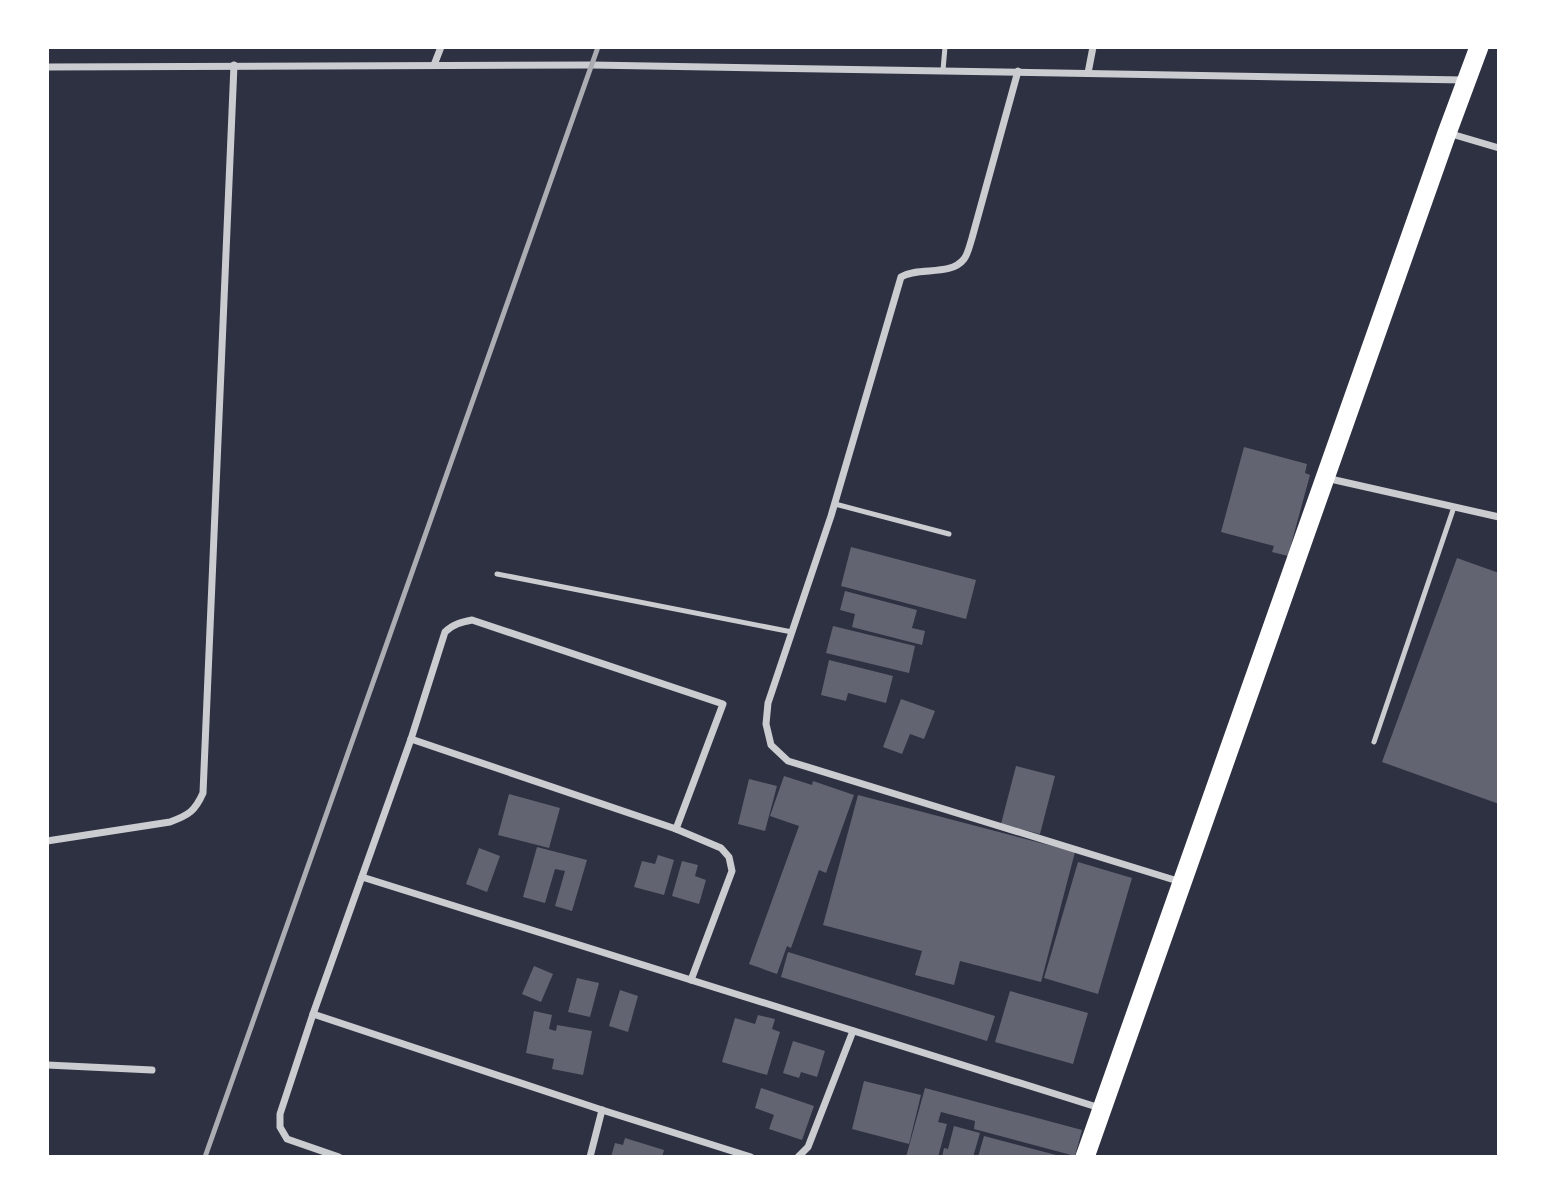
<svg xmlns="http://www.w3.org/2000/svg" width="1546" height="1204" viewBox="0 0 1546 1204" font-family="Roboto,sans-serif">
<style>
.building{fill:#626471}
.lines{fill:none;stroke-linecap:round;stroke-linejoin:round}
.service{stroke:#caccd0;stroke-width:5}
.minor{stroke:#caccd0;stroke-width:7}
.trunk{stroke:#fff;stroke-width:19}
.rail{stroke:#abadb3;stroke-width:5}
</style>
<rect width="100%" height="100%" fill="#2d3142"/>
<g class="building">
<polygon points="1244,447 1307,464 1305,473 1310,475 1288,556 1272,552 1274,546 1221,532"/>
<polygon points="851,547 976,580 966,619 841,586"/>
<polygon points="1457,558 1499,573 1499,804 1382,762"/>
<polygon points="845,591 917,610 912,628 925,631 922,645 852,627 855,614 840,610"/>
<polygon points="833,626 915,646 909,673 826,653"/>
<polygon points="829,660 893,676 886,703 848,693 846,701 821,695"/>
<polygon points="901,699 935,711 924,739 910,734 902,754 883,747"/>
<polygon points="1016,766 1055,776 1040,834 1001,824"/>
<polygon points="784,776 812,785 813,781 854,795 826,873 819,870 791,948 787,946 777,974 749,964 799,826 770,816"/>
<polygon points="749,779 777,786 765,831 738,824"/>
<polygon points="509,794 560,808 549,848 498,835"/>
<polygon points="858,795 1075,852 1041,982 960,961 954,985 915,975 922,951 823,925"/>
<polygon points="537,847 587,860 572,911 555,906 565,871 555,869 545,903 523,897"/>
<polygon points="479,848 500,856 487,892 466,884"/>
<polygon points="658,855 674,860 664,895 634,887 642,861 655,864"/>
<polygon points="682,861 698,865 695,876 706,880 699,904 672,896"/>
<polygon points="1078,862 1132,878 1098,994 1044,978"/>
<polygon points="788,952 995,1016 987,1041 781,977"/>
<polygon points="534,966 553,974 541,1002 522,994"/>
<polygon points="577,978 599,983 590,1017 568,1012"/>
<polygon points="620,990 638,996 628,1032 609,1026"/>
<polygon points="1010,991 1088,1013 1073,1064 995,1042"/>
<polygon points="534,1011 552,1015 549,1029 556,1031 557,1025 592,1031 583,1075 552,1069 554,1059 526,1053"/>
<polygon points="758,1015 775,1019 772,1029 780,1032 767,1075 722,1062 735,1018 755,1024"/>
<polygon points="793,1041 825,1051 817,1077 801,1072 799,1078 783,1073"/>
<polygon points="864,1081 921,1095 909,1144 852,1129"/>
<polygon points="761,1088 814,1106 802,1140 769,1129 774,1115 755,1108"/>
<polygon points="925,1088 1082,1130 1075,1156 974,1129 975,1121 941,1112 938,1122 947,1124 938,1157 906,1157"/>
<polygon points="954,1126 980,1133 973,1157 942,1157 944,1148 948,1149"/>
<polygon points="984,1136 1060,1156 1060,1157 978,1157"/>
<polygon points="625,1138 664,1150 662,1157 611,1157 615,1143 623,1145"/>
</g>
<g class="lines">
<g class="service">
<polyline points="943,70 945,47"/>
<polyline points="835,504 949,534"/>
<polyline points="497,574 792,632"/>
<polyline points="1374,742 1454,507"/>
</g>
<g class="minor">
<polyline points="434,65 441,47"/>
<polyline points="47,67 592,65 1464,80"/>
<path d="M1018 71 972 238C970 244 968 254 964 259 950 277 919 266 901 277L831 516 768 703 766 724 771 745 788 761 1181 882"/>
<polyline points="1088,73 1093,47"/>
<polyline points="1448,133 1499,148"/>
<polyline points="1326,478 1499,517"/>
<polyline points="411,739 676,829 721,848 729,857 732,871 691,980"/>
<path d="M47 841 170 822C189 815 195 811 203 793L234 65"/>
<polyline points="362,877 1100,1108"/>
<polyline points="313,1014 602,1110 751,1157"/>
<polyline points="47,1065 152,1070"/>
<path d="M339 1157 287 1139 280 1127V1114L313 1014 411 739 445 632C453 624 462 622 472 620L723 704 676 829"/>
<polyline points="590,1157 602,1110"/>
<polyline points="798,1157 808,1147 853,1031"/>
</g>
<polyline class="trunk" points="1085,1157 1447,133 1479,47"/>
<polyline class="rail" points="205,1157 598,47"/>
</g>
<rect width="1546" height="1204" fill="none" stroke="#ffffff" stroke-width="98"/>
</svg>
